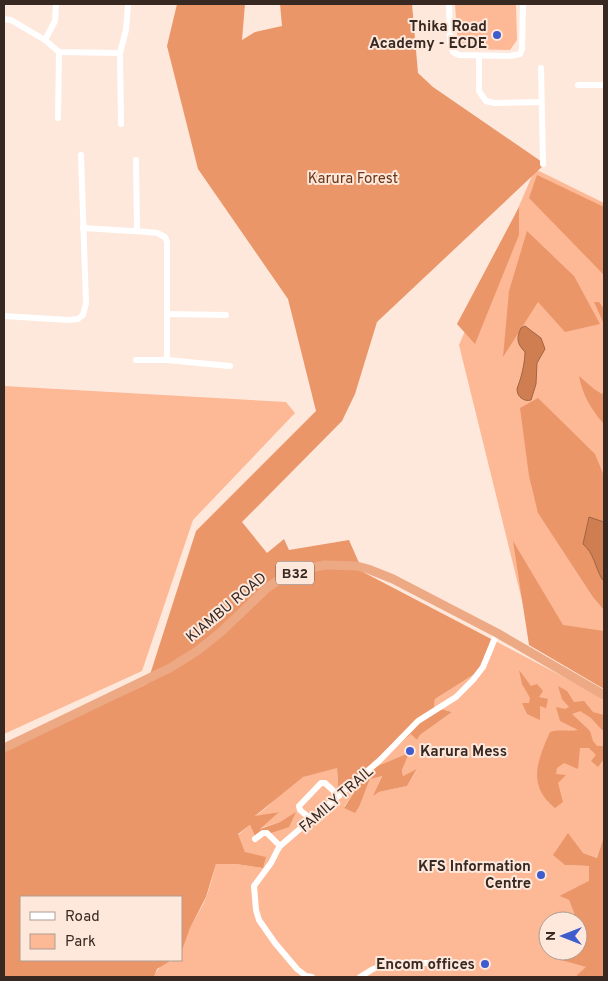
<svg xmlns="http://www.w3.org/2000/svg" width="608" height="981" viewBox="0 0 608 981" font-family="Overpass,sans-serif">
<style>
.green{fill:#fdb996}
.forest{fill:#ea9669}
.water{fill:#cf7e51;stroke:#a16443}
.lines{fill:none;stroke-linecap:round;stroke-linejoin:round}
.minor{stroke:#fff;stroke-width:6}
.highway{stroke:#eda884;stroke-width:9}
.poi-dot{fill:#3f5cce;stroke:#fee8dc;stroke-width:2}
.labels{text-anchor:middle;stroke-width:4;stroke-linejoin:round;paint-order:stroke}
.shield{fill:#fee8dc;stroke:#73625a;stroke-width:1}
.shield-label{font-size:14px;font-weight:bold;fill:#372922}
.poi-label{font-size:15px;font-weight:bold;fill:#372922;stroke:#fee8dc;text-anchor:end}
.park-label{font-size:15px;fill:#6c3616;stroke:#fee8dc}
.street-label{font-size:15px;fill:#372922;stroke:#fee8dc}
</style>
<rect width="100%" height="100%" fill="#fee8dc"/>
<g class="green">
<polygon points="455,4 516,4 517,40 510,50 458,49"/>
<polygon points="535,169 604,203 604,685 533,645 459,345"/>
<polygon points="4,386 286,402 295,413 193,520 142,671 4,734"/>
<path d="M495 641 604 698V836L597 858 583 853 565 865 589 866V882L559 896 569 900 574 913 571 921H548V951H560L557 959 587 967 575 977H154C158 965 169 960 181 960 181 937 197 918 206 898 210 887 213 875 216 864H236L263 868 245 852 238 835 250 825 257 838 296 813 280 822 258 829 278 812 254 817C270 807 287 785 303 777 313 772 327 771 337 767L338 784 337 790 360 773 358 786 344 807 360 805 370 779 382 775 374 795 379 792 407 786 417 770 403 776 402 770 408 754 367 771 373 762 393 744 398 745 411 733 417 740 420 735 452 712 434 707 435 699 481 670Z"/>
</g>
<g class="forest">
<polygon points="177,4 245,4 242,40 255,32 282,26 280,4 412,4 418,73 433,87 545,164 377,322 355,394 342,421 242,522 267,553 284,539 289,550 349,540 363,572 495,641 481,670 435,699 434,707 452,712 420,735 417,740 411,734 398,745 393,745 373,762 368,770 409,753 402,770 403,776 417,769 407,786 379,792 373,796 382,776 370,779 360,805 355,813 344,808 358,786 360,773 337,791 338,783 337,768 303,777 255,816 279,812 260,829 280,822 296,812 289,827 256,838 250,825 238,834 245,852 266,857 263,868 236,864 216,864 206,897 190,928 181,953 181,897 21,897 21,960 172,960 157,969 154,977 4,977 4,750 147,684 196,531 316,411 288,299 198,169 167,46"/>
<polygon points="537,175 604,207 604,275 529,198"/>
<polygon points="519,207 519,235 475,344 457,324"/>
<polygon points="527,231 574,276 600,324 565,332 538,302 503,357 509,291"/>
<polygon points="594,302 599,302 604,309 604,324"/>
<path d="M579 376 594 389 602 394 604 391V424C592 411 582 394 579 376Z"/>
<polygon points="538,398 595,454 604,476 604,610 593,597 538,513 529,476 520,408"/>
<polygon points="513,541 563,625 604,631 604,689 529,645"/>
<polygon points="519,670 531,686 537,684 543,691 539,697 548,699 546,708 540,706 540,720 527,714 522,703 529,703 530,698 522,684"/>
<path d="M558 686 567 691 574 702 584 701 593 712 604 715V730H602L591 718 580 711 572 714 590 731 593 741 597 746H604V759L598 767 591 761 596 755 589 748H580L578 769 564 763 557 768 556 774 566 775 558 783 563 802 555 808C527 786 537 761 550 732 559 729 568 732 578 730L560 721 556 707 565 709 569 707 562 699Z"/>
<polygon points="568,833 583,853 597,858 604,836 604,977 575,977 586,967 557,959 560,951 578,951 578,921 571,921 574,913 569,900 559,896 589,881 589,866 565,865 553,855"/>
</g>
<g class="water">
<path d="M525 326 541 338 545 349 537 363 536 384 531 400C524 402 517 397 517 389 518 385 520 381 521 377 523 369 525 360 525 352 517 344 516 338 521 328Z"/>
<path d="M589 517 604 522V580L602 579C595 567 594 553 583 544Z"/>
</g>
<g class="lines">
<g class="minor">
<polyline points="449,4 450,43 453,52 459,55 510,56 520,54 522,49 523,4"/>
<polyline points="4,19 11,20 45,40 59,52 120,53"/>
<polyline points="45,40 55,21 56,4"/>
<polyline points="479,56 479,91 486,101 494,103 541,102"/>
<polyline points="541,68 543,164"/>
<polyline points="578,85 604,85"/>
<polyline points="58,118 59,52"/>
<polyline points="121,124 120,53 126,30 128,4"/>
<polyline points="136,160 137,231"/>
<polyline points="83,228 148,232 157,233 165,237 167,242 167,360"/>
<polyline points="167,314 226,315"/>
<polyline points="4,316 68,320 78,319 83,315 86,303 81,155"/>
<polyline points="136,360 167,360 230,366"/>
<polyline points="312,820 300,810 299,806 321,783 325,783 339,796"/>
<polyline points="255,839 263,833 267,833 280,846"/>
<polyline points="312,977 306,976 297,969 275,943 259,920 256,910 254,886 271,863 277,851 280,846 379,761 418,721 456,697 473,680 483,667 497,633"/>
<polyline points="360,977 373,969 392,963 446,963"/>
</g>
<polyline class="highway" points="4,748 170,668 197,651 221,632 267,588 283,577 304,569 325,565 357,566 368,569 393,579 497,633 604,695"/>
</g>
<g class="poi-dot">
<circle cx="497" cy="35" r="5"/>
<circle cx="410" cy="751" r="5"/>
<circle cx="541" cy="875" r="5"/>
<circle cx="485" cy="964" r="5"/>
</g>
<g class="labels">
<rect class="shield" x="276" y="561.5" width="38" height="23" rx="4"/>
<g class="shield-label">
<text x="295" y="578">B32</text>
</g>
<g class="poi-label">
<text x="487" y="31">Thika Road<tspan x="487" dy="17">Academy - ECDE</tspan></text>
<text x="420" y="756" text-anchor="start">Karura Mess</text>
<text x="531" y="871">KFS Information<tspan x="531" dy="17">Centre</tspan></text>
<text x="475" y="969">Encom offices</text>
</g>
<g class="park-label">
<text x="353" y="183">Karura Forest</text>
</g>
<g class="street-label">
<text transform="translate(226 607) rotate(-40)" y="5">KIAMBU ROAD</text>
<text transform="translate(336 799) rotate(-41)" y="5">FAMILY TRAIL</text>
</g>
</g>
<rect width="608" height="981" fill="none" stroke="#372922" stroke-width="10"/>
<rect x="20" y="896" width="162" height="65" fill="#fee8dc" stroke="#ae9c92"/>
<rect x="30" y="912" width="25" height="8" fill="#ffffff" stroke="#ae9c92"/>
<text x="65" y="921" font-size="15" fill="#372922">Road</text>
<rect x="30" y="934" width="25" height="15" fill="#fdb996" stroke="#ae9c92"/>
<text x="65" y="946" font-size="15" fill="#372922">Park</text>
<g transform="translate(563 936) rotate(270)"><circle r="24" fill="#fee8dc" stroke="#ae9c92"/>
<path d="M0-4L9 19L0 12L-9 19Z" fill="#3f5cce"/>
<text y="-8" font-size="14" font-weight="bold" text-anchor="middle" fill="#372922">N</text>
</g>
</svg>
